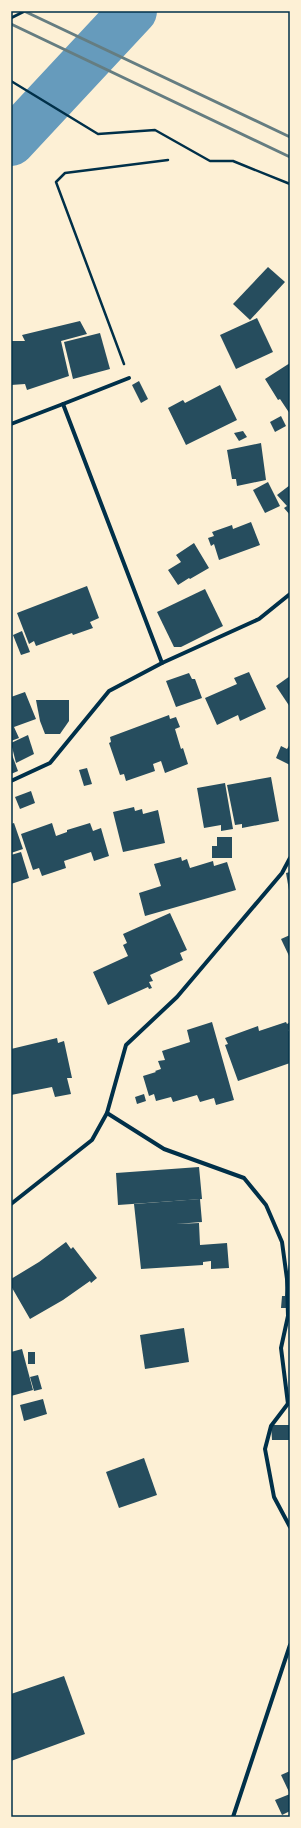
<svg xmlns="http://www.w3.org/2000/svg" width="301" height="1828" viewBox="0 0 301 1828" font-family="Quicksand,sans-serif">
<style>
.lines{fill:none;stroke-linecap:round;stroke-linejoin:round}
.river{stroke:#669bbc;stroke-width:48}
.building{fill:#264d5e}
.path{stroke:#003049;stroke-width:2.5}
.service{stroke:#003049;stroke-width:3}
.minor{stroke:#003049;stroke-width:4}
.rail{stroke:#657d81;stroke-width:3}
.neatline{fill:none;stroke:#003049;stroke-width:1.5}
</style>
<rect width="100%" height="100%" fill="#fdf0d5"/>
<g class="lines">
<polyline class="river" points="11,142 133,11"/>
</g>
<g class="building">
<polygon points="268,267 285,282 250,320 233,304"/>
<polygon points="257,318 273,352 236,369 220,335"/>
<polygon points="80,321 87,334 61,341 69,376 27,390 25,384 11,385 11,341 25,341 22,335"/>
<polygon points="100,333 110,369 73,379 64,342"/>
<polygon points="290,363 290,414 280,399 278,400 265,379"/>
<polygon points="139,381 148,399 141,403 132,385"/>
<polygon points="220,385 237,420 186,445 168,408 183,400 185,403"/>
<polygon points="281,416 286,426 275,432 270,422"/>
<polygon points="243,431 247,437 239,441 234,433"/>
<polygon points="261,443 266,480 237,486 236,479 232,479 227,450"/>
<polygon points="268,482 280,506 265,513 253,490"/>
<polygon points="290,485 290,515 284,508 287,506 277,495"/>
<polygon points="251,522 260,545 219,560 214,544 211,546 208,538 214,536 212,532 232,525 233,529"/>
<polygon points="194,543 209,568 190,579 189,578 178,585 168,570 181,562 176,555"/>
<polygon points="87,586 99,618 90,622 93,628 73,635 72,633 36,646 34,641 29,644 17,613"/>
<polygon points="205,589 223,626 181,647 174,647 157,612"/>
<polygon points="22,631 30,652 21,655 13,635"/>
<polygon points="249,672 266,709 240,721 238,715 217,725 205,698 237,684 234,678"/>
<polygon points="189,673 192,679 195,679 202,698 176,707 166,681"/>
<polygon points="290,676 290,707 276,686"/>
<polygon points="25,692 36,719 14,727 19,738 11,741 11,697"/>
<polygon points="36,700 69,700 69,721 60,734 45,734 40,721"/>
<polygon points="169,715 170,719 176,717 180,727 175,729 181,749 183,748 188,764 165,773 161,761 153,764 155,771 126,781 124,774 120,775 109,743 111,742 110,737"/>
<polygon points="28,735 34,754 16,763 11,743"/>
<polygon points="290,744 290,765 276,758 281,746 287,749"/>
<polygon points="11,752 18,771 11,774"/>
<polygon points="87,768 92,784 84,786 79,770"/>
<polygon points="271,777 279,821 242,828 242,824 235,825 227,785"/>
<polygon points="225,783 233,829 221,831 221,825 204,828 197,788"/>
<polygon points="31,791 35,803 20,809 15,797"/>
<polygon points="134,807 135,811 142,809 143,814 158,810 165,843 123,852 113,812"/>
<polygon points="14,823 23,849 11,853 11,824"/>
<polygon points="52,823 56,836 67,832 67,830 90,823 93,831 101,828 109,856 94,861 91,852 64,861 66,868 42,876 39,868 33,870 21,834"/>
<polygon points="217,837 232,837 232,858 212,858 212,846 217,846"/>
<polygon points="21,852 29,878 11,884 11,855"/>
<polygon points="181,857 182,861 187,859 190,868 213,861 214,866 227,862 236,890 145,916 139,893 161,886 154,864"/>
<polygon points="290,872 290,890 289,890 286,873"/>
<polygon points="170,913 187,950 180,953 183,960 150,975 153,981 149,982 152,988 149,989 148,987 108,1005 93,972 128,956 123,945 127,943 123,934"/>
<polygon points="290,935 290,958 281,939"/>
<polygon points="212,1022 234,1100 216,1105 214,1098 200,1102 197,1095 173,1102 171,1097 156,1101 154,1094 149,1096 143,1076 156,1072 155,1071 161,1069 158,1061 165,1060 162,1051 190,1042 187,1030"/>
<polygon points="286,1022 287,1024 290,1022 290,1032 288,1029 290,1034 290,1063 238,1081 225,1045 228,1044 225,1038 258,1026 259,1031"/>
<polygon points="57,1038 58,1043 64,1041 72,1078 67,1078 71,1094 55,1097 52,1087 11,1095 11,1049"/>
<polygon points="144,1094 146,1101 137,1104 135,1097"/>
<polygon points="199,1167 202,1199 118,1205 116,1173"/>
<polygon points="200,1199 202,1222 176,1224 199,1223 200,1245 227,1243 229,1268 211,1269 211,1261 203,1262 203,1265 141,1269 134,1204"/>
<polygon points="66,1242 71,1249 73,1247 97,1278 91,1283 90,1281 63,1300 30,1319 11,1286 11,1279 39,1262"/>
<polygon points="289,1262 290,1262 290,1308 281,1308 282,1296 285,1296"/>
<polygon points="184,1328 189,1362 145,1369 140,1335"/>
<polygon points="22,1349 33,1390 11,1396 11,1352"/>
<rect x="28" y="1352" width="7" height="12"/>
<polygon points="38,1375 42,1389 34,1391 30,1377"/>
<polygon points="43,1399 47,1414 24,1421 20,1405"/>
<polygon points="271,1425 290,1425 290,1440 272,1440"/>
<polygon points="144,1458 157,1495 119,1508 106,1472"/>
<polygon points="64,1676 85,1734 11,1761 11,1694"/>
<polygon points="290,1771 290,1794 281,1775"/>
<polygon points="290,1794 290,1811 282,1815 275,1800"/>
</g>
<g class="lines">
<g class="path">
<polyline points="11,81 98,134 155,130 210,161 233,161 290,184"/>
<polyline points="124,364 56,182 65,173 168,160"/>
</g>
<polyline class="service" points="11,18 25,11"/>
<g class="minor">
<polyline points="63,404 129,378"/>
<polyline points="11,424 63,404 162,663"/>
<polyline points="11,781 50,763 109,691 162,663 259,619 290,594"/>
<polyline points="107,1113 164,1149 244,1178 266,1205 282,1242 287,1279 288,1316 281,1348 288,1404"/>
<polyline points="11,1204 92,1140 107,1113 126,1045 177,997 282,873 290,858"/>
<polyline points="290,1401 271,1426 265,1449 274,1497 290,1527"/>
<polyline points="233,1817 290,1645"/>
</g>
<g class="rail">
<polyline points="24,11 290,137"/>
<polyline points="11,24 290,157"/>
</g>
</g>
<rect width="301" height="1828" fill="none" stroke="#fdf0d5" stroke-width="24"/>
<rect x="12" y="12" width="277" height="1804" class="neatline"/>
</svg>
